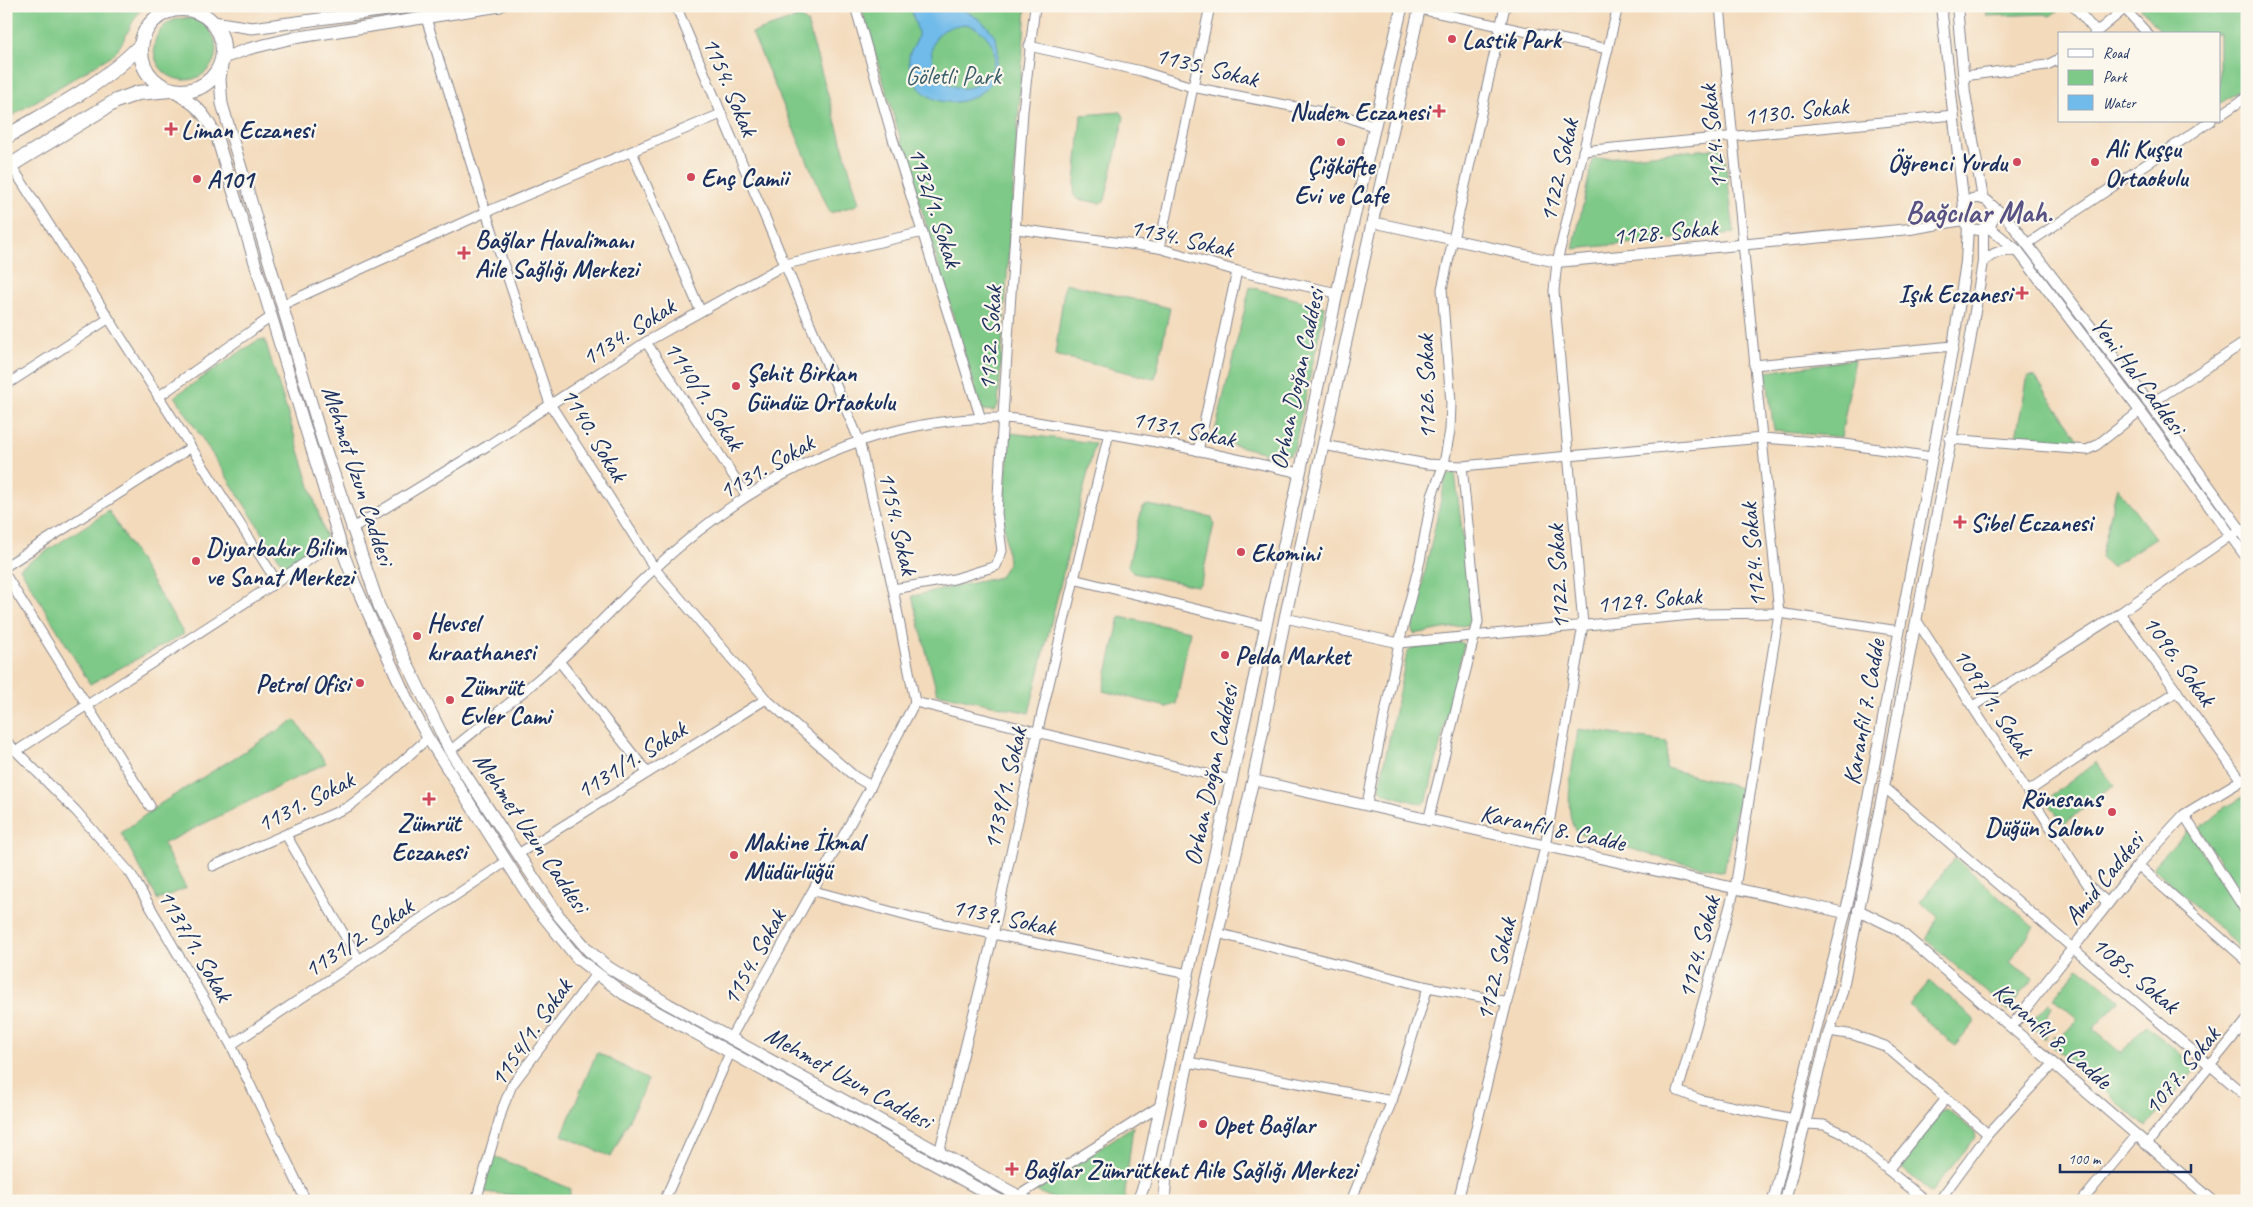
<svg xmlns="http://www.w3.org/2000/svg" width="2253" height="1207" viewBox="0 0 2253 1207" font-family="Caveat,sans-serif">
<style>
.green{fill:#7ec987;stroke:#4c7c72}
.water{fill:#71bbea;stroke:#4675a4;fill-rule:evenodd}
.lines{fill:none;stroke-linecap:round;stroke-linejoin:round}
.minor-casing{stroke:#87848c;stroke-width:11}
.tertiary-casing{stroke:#87848c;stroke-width:12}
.secondary-casing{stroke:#87848c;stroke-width:13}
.trunk-casing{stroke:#87848c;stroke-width:16}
.minor{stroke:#fff;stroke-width:9}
.tertiary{stroke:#fff;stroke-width:10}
.secondary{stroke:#fff;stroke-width:11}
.trunk{stroke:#fff;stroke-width:14}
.poi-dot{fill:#d1495b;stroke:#fbf7ec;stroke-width:2}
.labels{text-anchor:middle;stroke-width:4.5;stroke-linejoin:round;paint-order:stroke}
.poi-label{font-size:25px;font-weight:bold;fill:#1b2f5e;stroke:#fbf7ec;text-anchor:start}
.street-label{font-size:25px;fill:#1b2f5e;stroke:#fbf7ec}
.park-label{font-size:25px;fill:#395d6a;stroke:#fbf7ec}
.district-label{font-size:30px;font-weight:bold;fill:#575184;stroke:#fbf7ec}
</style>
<rect width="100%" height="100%" fill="#fbf7ec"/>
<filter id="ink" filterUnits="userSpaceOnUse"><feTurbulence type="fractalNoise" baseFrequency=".02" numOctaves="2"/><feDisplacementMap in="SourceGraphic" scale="10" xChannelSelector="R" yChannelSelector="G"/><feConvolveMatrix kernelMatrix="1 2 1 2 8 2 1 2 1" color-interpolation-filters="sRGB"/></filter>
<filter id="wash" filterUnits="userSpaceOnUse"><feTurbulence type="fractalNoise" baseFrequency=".0096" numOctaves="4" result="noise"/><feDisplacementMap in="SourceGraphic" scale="20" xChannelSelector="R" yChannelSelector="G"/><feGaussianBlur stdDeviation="1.12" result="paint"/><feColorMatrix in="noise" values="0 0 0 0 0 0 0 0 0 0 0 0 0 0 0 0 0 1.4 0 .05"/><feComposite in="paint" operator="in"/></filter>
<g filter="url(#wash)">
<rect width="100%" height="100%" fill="#f3dabb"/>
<g class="green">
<path d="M6 6H144C130 21 127 39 114 54L8 118 6 115Z"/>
<polygon points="861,6 1026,6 998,405 994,411 983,410 979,402"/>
<polygon points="1985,6 2063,6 2063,7 2050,16 2045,14 1987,16"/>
<polygon points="2139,6 2231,6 2247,21 2247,86 2219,104 2219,34 2163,34"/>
<polygon points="800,17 807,22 859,203 857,205 830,213 752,33"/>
<circle cx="185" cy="49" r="31"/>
<polygon points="1121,112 1124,117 1105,200 1100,203 1077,199 1074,195 1081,115"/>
<polygon points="1724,148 1734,233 1573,249 1593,159"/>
<polygon points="1065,283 1170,308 1155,379 1055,355"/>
<polygon points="1250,287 1325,307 1294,450 1289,454 1279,456 1213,440"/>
<polygon points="258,340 265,340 326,538 285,568 175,396"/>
<polygon points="1855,359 1841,437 1774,431 1766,372"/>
<polygon points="2028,376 2035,377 2081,443 2016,436"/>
<polygon points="1010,433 1095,443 1029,713 937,693 912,596 1000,577 1008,563 1003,512"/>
<polygon points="1455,472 1473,624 1414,634 1412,630 1446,477"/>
<polygon points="2117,487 2155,538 2111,567 2101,557"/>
<polygon points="1148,505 1212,517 1214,524 1201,583 1197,586 1133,573 1128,566 1142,508"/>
<polygon points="109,511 184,634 90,684 20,568"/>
<polygon points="1120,617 1190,631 1176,704 1167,707 1103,691"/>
<polygon points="1460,642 1464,644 1427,800 1422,804 1385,794 1380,789 1380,783 1407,653 1411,648"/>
<polygon points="295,720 326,763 163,844 186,888 158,900 121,833 160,804"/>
<path d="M1578 729 1667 742 1666 768 1741 788 1724 871 1661 858 1576 832C1561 809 1575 756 1578 729Z"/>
<polygon points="2096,762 2114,785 2064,824 2046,800"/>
<polygon points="2247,795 2247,891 2241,894 2199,829 2225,807"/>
<polygon points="2188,830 2247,921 2247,955 2153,867"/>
<polygon points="1955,858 2034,927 2009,962 2033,978 2008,1011 1926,940 1938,917 1920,902"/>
<polygon points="2079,967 2120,1000 2093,1029 2121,1053 2146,1025 2197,1068 2146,1127 2048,1042 2054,1036 2058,1040 2078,1019 2053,998"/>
<polygon points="1930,981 1976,1021 1955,1046 1909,1005"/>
<polygon points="2049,1003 2052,1006 2046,1018 2048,1032 2044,1039 2032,1026 2037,1016"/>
<polygon points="597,1052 648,1080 611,1157 562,1135"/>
<polygon points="1948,1110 1975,1132 1976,1137 1931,1192 1899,1166 1940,1112"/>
<polygon points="1133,1126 1124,1201 1059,1201 1036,1191"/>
<polygon points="494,1156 571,1189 568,1201 483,1192"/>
</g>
<path class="water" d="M912 6C926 6 944 3 958 6 961 7 964 11 967 12 989 24 1002 38 997 63 996 71 994 81 987 87 959 115 912 103 909 61 908 51 916 44 918 36 919 29 911 16 912 6ZM966 24C989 30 1006 56 986 77 947 119 897 29 966 24Z"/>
</g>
<g filter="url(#ink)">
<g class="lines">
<g class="minor-casing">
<g id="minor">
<polyline points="676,6 859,440 893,589 915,702 871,786 731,1037"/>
<polyline points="855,6 893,139 981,419"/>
<polyline points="1720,6 1779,613 1735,888 1678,1091 1701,1100 1794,1119"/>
<polyline points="2074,6 2096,32"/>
<polyline points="2245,6 2247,8"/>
<polyline points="1420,9 1608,49"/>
<polyline points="2125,9 2148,34"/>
<polyline points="426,18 486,212 550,404 655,569 766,699 854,776 871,786"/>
<polyline points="2094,34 2128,6"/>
<polyline points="1029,46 1141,71 1192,87 1348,117 1375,127"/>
<polyline points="1964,76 2047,65 2059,59"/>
<polyline points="2219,116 2247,97"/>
<polyline points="1583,151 1954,115"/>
<polyline points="632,152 700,310"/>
<polyline points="11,165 277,582"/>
<polyline points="1017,229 1159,248 1237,271 1337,293"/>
<polyline points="2027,244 2211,121"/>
<polyline points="1159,248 1210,6"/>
<polyline points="282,305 486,212 721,114"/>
<polyline points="646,342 746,495"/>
<polyline points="1754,365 1953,346"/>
<polyline points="6,385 108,319"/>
<polyline points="158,397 271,317"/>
<polyline points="2150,404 2247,341"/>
<polyline points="1949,439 2087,450 2097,445 2140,411"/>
<polyline points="1323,445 1427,464 1462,466 1762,438 1845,444 1931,457"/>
<polyline points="1198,451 1237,271"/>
<polyline points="351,529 487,446 646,342 786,264 923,232"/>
<polyline points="6,566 190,448"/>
<polyline points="6,576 150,806"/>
<polyline points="1073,579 1265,626"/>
<polyline points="893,589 954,579 996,566 1002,551 997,513 1000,461 1023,111 1035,6"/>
<polyline points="2120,613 2241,780"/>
<polyline points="1285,618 1399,643 1702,614 1779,613 1899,631"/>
<polyline points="1917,621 2088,885 2108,903"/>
<polyline points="559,661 647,772"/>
<polyline points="915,702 1231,780"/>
<polyline points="1973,706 2120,613 2231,535 2247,529"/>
<polyline points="6,741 76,811 131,874 231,1045 306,1201"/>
<polyline points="18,750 277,582 339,539"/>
<path d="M450 751C486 721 524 693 559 661 592 632 621 600 653 570 749 481 865 418 1000 418 1022 418 1045 424 1067 427 1146 438 1223 456 1300 473"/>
<polyline points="1884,787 2247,1097"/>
<polyline points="2029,791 2177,691"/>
<polyline points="1367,804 1399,643 1420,561 1432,496 1444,464 1450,430 1451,403 1442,289 1505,6"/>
<polyline points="2184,815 2247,913"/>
<polyline points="1428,821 1478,622 1462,466"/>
<polyline points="286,835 359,960"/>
<polyline points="518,854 766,699"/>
<polyline points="2138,865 2247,961"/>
<polyline points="213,866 348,807 374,787 428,738"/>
<polyline points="814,891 915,918 1188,974"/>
<polyline points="1217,933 1428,987 1508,1002"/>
<polyline points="1829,1031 1854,1035 1885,1046 1988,1134"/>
<polyline points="231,1045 507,861"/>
<polyline points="1188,1062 1392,1101"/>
<polyline points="1806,1124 1824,1125 1844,1134 1926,1201"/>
<polyline points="2146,1145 2247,1020"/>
<polyline points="939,1153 993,935 1037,734 1109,433"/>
<polyline points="1888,1170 1945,1100"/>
<polyline points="1018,1196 1160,1106"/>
<polyline points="476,1201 503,1107 512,1085 596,974"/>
<polyline points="664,1201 730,1053"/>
<polyline points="1351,1201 1392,1101 1428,987"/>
<polyline points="1458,1201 1545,847 1583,625 1554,291 1557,262 1618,6"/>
<polyline points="1939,1201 1988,1134 2053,1064"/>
<polyline points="2082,1201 2136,1136"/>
</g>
</g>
<g class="tertiary-casing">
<g id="tertiary">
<polyline points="1941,6 1964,207"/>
<polyline points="1957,6 1965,93 1983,199"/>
<circle cx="1978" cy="214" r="16"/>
<polyline points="1991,205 2007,218 2150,404 2247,539"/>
<polyline points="1372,222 1557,262 1910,229 1963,220"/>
<polyline points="1987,226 2018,251 2140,411 2247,558"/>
<path d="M1983 262C1994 251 2003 250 2018 251"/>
<polyline points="1253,780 1845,913"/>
<polyline points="1858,910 1897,929 2213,1201"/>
<polyline points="2012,1026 2138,865 2184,815 2247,777"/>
<polyline points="1773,1201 1850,894 1953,346 1966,262 1968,226"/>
<polyline points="1785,1201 1829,1031 1842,992 1884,787 1970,342 1983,262 1983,228"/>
</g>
</g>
<g class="secondary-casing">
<g id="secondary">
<polyline points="500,6 293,38 248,49 223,58 220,79 222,104 322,439 379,606 450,751 559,916 588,950 608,967 668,1004 1028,1201"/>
<polyline points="213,22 252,28 417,6"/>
<path d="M170 90C196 104 204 111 217 138L344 555 355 584 407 699 428 738 535 906 578 959 624 994 1001 1201"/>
<polyline points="1138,1201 1144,1185 1188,974 1300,473 1337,293 1402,6"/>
<polyline points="1164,1201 1167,1163 1188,1062 1253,780 1285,618 1420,6"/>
</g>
</g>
<g class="trunk-casing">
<g id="trunk">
<circle cx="182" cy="50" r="41"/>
<path d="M6 137C53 109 102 85 140 46"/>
<polyline points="6,168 116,101 138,93 170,90"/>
</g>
</g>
<use href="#minor" class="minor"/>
<use href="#tertiary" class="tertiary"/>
<use href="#secondary" class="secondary"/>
<use href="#trunk" class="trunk"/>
</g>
</g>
<g class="poi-dot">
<circle cx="1452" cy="39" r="5"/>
<path d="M1436.5 103.5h5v5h5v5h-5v5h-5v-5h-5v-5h5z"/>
<path d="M168.5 121.5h5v5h5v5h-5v5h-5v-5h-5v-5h5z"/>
<circle cx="1341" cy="142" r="5"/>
<circle cx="2017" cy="162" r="5"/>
<circle cx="2095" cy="162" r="5"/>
<circle cx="691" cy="177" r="5"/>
<circle cx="197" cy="179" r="5"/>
<path d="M461.5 245.5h5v5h5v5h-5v5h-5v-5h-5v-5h5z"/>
<path d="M2019.5 285.5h5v5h5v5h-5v5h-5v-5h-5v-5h5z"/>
<circle cx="736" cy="386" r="5"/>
<path d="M1957.5 514.5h5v5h5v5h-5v5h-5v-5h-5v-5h5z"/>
<circle cx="1241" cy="552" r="5"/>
<circle cx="196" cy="561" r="5"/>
<circle cx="417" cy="636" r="5"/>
<circle cx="1225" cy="655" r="5"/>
<circle cx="360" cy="683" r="5"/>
<circle cx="450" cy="700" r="5"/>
<path d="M426.5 791.5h5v5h5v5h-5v5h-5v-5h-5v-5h5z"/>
<circle cx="2112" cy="812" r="5"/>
<circle cx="734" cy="855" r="5"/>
<circle cx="1203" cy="1124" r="5"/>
<path d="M1009.5 1161.5h5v5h5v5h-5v5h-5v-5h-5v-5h5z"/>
</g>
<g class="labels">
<g class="poi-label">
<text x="1462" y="48">Lastik Park</text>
<text x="1429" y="120" text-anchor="end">Nudem Eczanesi</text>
<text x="181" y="138">Liman Eczanesi</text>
<text x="2105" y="157">Ali Kuşçu<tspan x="2105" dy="29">Ortaokulu</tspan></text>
<text x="2007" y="171" text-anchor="end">Öğrenci Yurdu</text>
<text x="1341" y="174" text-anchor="middle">Çiğköfte<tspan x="1341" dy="29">Evi ve Cafe</tspan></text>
<text x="701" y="186">Enç Camii</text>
<text x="207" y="188">A101</text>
<text x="475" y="248">Bağlar Havalimanı<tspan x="475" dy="29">Aile Sağlığı Merkezi</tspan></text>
<text x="2012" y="302" text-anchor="end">Işık Eczanesi</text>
<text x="746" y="381">Şehit Birkan<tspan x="746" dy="29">Gündüz Ortaokulu</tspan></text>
<text x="1970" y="531">Sibel Eczanesi</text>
<text x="206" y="556">Diyarbakır Bilim<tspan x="206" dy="29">ve Sanat Merkezi</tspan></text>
<text x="1251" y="561">Ekomini</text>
<text x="427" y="631">Hevsel<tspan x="427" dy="29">kıraathanesi</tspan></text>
<text x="1235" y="664">Pelda Market</text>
<text x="350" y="692" text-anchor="end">Petrol Ofisi</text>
<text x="460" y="695">Zümrüt<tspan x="460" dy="29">Evler Cami</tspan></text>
<text x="2102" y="807" text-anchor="end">Rönesans<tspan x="2102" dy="29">Düğün Salonu</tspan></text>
<text x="429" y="831" text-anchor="middle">Zümrüt<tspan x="429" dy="29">Eczanesi</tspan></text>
<text x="744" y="850">Makine İkmal<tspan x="744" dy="29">Müdürlüğü</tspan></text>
<text x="1213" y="1133">Opet Bağlar</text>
<text x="1023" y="1178">Bağlar Zümrütkent Aile Sağlığı Merkezi</text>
</g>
<g class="street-label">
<text transform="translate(1207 66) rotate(14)" y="9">1135. Sokak</text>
<text transform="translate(731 86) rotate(67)" y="9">1154. Sokak</text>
<text transform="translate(1796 110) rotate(-6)" y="9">1130. Sokak</text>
<text transform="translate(1712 137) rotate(-96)" y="9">1124. Sokak</text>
<text transform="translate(1558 170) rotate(-77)" y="9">1122. Sokak</text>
<text transform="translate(936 207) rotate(72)" y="9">1132/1. Sokak</text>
<text transform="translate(1665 231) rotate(-5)" y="9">1128. Sokak</text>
<text transform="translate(1182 237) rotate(13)" y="9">1134. Sokak</text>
<text transform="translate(628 331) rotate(-32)" y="9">1134. Sokak</text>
<text transform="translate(989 338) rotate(-86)" y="9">1132. Sokak</text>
<text transform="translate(2139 375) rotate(53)" y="9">Yeni Hal Caddesi</text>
<text transform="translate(1296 379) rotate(-78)" y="9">Orhan Doğan Caddesi</text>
<text transform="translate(1425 387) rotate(-91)" y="9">1126. Sokak</text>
<text transform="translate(705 395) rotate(57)" y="9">1140/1. Sokak</text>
<text transform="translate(1184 428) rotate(12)" y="9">1131. Sokak</text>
<text transform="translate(595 434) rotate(59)" y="9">1140. Sokak</text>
<text transform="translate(766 466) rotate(-30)" y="9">1131. Sokak</text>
<text transform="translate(359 475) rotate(72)" y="9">Mehmet Uzun Caddesi</text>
<text transform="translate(899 523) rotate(77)" y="9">1154. Sokak</text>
<text transform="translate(1752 555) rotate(-95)" y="9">1124. Sokak</text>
<text transform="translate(1557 577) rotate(-93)" y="9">1122. Sokak</text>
<text transform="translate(1649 599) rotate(-5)" y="9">1129. Sokak</text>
<text transform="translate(2180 660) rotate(54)" y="9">1096. Sokak</text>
<text transform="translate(1994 702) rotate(57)" y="9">1097/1. Sokak</text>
<text transform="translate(1863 712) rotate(-80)" y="9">Karanfil 7. Cadde</text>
<text transform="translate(631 759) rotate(-32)" y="9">1131/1. Sokak</text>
<text transform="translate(1210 775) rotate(-78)" y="9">Orhan Doğan Caddesi</text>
<text transform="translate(1004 788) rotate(-77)" y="9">1139/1. Sokak</text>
<text transform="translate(305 801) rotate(-27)" y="9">1131. Sokak</text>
<text transform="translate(1553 827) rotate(12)" y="9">Karanfil 8. Cadde</text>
<text transform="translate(532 832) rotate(56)" y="9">Mehmet Uzun Caddesi</text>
<text transform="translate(2103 878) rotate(-51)" y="9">Amid Caddesi</text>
<text transform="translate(1004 916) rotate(12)" y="9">1139. Sokak</text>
<text transform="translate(358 937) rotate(-33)" y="9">1131/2. Sokak</text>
<text transform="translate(196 945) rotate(60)" y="9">1137/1. Sokak</text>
<text transform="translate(1698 947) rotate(-75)" y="9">1124. Sokak</text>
<text transform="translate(753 957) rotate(-61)" y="9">1154. Sokak</text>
<text transform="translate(1495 969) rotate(-76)" y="9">1122. Sokak</text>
<text transform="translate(2136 974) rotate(40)" y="9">1085. Sokak</text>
<text transform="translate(530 1032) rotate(-55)" y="9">1154/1. Sokak</text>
<text transform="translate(2053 1035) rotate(41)" y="9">Karanfil 8. Cadde</text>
<text transform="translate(2181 1070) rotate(-51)" y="9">1077. Sokak</text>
<text transform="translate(849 1077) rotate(29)" y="9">Mehmet Uzun Caddesi</text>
</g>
<g class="park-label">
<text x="953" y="84">Göletli Park</text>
</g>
<g class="district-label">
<text x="1979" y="222">Bağcılar Mah.</text>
</g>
</g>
<rect width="2253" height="1207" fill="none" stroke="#fbf7ec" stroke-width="25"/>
<rect x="2058" y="32" width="162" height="90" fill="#fbf7ec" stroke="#a1a7b3"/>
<rect x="2068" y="49" width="25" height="8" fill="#ffffff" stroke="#a1a7b3"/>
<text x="2103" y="58" font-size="15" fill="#1b2f5e">Road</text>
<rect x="2068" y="70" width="25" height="15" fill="#7ec987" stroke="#a1a7b3"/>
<text x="2103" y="82" font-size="15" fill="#1b2f5e">Park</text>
<rect x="2068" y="95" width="25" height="15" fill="#71bbea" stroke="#a1a7b3"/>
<text x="2103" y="108" font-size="15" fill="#1b2f5e">Water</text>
<path d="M2060 1164v8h131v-8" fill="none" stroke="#1b2f5e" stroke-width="2.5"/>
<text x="2068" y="1164" font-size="15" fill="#1b2f5e" stroke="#fbf7ec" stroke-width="4" paint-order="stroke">100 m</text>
</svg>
